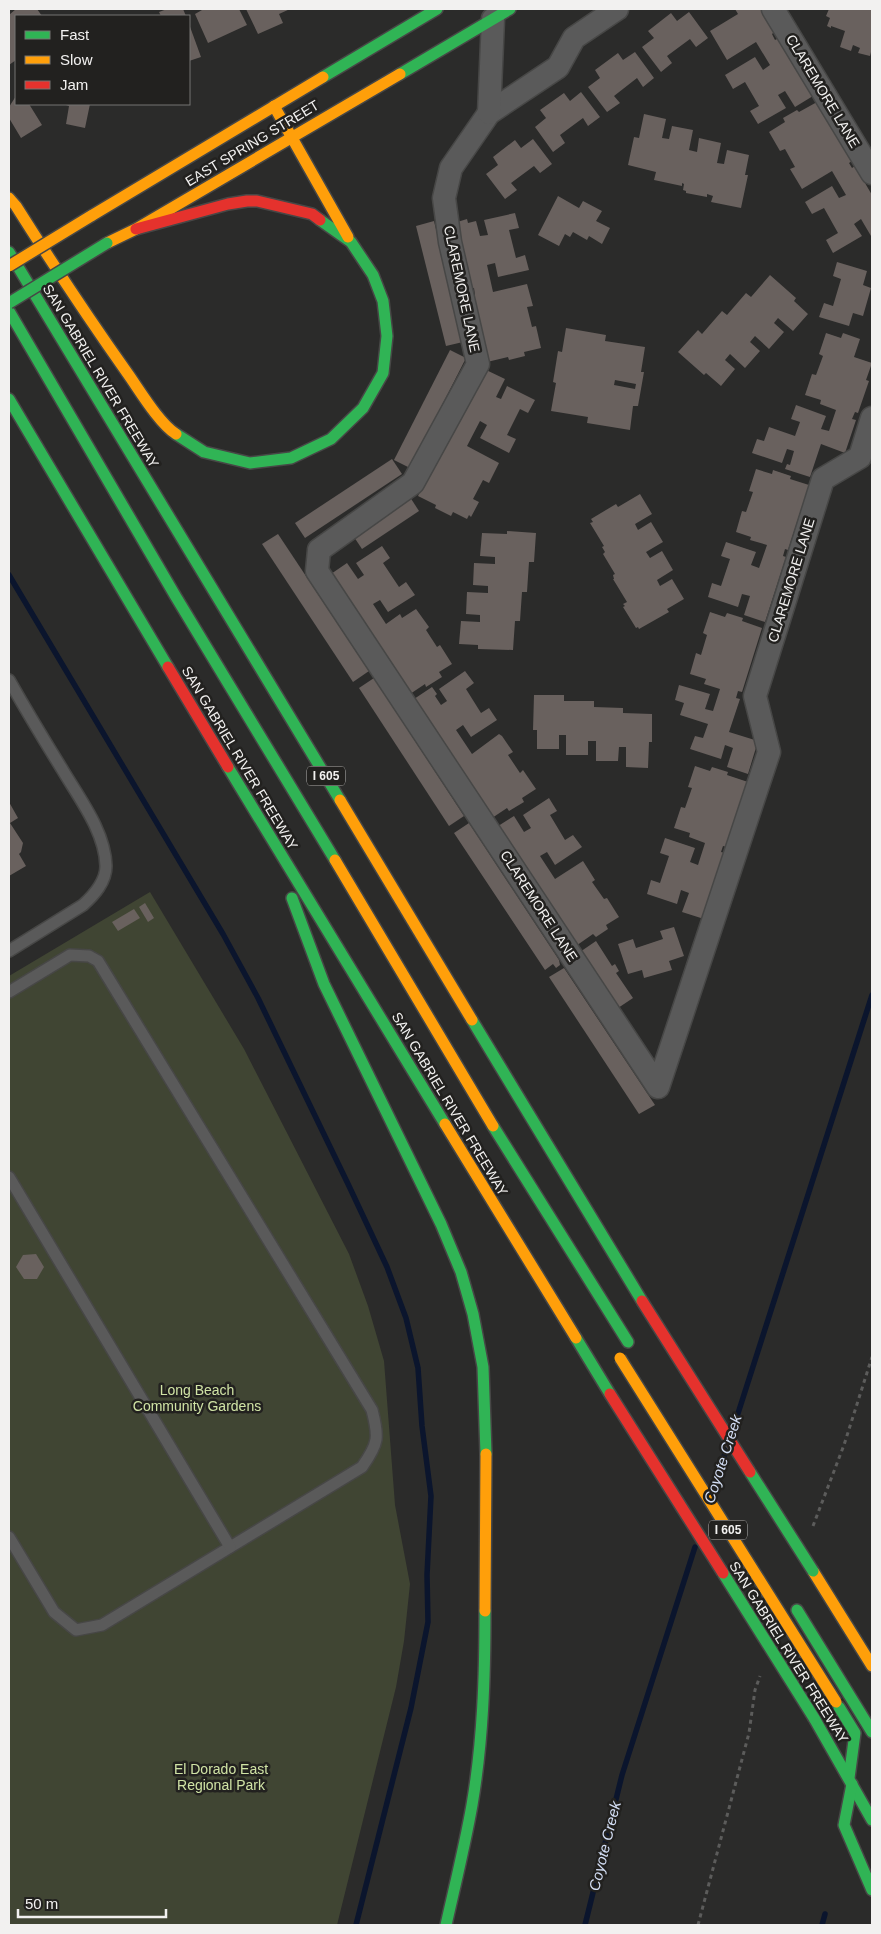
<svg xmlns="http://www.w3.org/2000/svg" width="881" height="1934" viewBox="0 0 881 1934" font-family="Helvetica,sans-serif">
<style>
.green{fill:#404533}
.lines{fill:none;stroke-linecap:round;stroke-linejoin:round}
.stream{stroke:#0b152d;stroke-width:5.5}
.building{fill:#69615e;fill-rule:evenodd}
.lane-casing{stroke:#474746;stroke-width:14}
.street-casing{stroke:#474746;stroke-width:25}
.fast-casing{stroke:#474746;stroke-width:14}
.slow-casing{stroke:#474746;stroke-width:14}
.jam-casing{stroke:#474746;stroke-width:14}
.path{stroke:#5c5c5b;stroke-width:3;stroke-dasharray:4 4;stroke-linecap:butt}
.lane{stroke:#5a5a5a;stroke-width:11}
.street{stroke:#5a5a5a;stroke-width:22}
.fast{stroke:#30b455;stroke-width:11}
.slow{stroke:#ff9f0a;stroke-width:11}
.jam{stroke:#e5322d;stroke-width:11}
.fast-bridge-casing{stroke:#474746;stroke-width:14;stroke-linecap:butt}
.slow-bridge-casing{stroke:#474746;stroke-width:14;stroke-linecap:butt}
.jam-bridge-casing{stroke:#474746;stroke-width:14;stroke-linecap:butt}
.fast-bridge{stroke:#30b455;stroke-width:11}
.slow-bridge{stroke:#ff9f0a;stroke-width:11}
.jam-bridge{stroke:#e5322d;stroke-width:11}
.labels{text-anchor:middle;stroke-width:5;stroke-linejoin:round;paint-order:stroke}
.shield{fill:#22211f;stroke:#b4b3b1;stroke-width:1}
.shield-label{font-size:12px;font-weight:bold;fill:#f2f1f0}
.street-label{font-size:14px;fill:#f2f1f0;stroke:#22211f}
.park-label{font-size:14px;fill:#d0e3a5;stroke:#22211f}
.water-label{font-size:15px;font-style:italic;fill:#d5e0f7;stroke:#22211f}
</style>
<rect width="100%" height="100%" fill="#2b2b2a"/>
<polygon class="green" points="150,892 244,1049 349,1254 368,1306 384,1361 395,1505 410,1584 404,1641 396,1687 337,1925 9,1925 9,976"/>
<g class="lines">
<g class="stream">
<polyline points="9,575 223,934 258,998 349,1186 387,1267 406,1318 418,1368 422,1426 431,1496 427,1575 428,1622 411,1708 356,1925"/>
<polyline points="733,1429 872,995"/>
<polyline points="713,1491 726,1450"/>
<polyline points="585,1925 622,1775 695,1547"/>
<polyline points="822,1925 825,1914"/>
</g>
</g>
<g class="building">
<polygon points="16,9 37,9 42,16 16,16 16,60 9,65 9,15"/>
<polygon points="167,9 183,9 186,16 161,16 159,12"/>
<polygon points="201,9 239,9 247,25 208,43 195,14 202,10"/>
<polygon points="246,9 290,9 279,14 283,23 258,34"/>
<polygon points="735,9 762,9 775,31 772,34 775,40 779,38 813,96 795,107 785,91 778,95 786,108 758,124 750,111 759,106 745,82 733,89 725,75 755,57 763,70 770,65 756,42 727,60 710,31 738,14"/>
<polygon points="829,9 872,9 872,53 871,52 870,56 858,53 860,48 853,45 851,51 840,47 845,31 831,26 831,28 827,26 830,18 826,16"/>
<polygon points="689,12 708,38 696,47 690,39 667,56 672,63 661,72 642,47 654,38 648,31 671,13 677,21"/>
<polygon points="189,24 201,57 189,61"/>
<polygon points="635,52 654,78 643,87 637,78 614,96 620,103 607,112 588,87 600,78 595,70 618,53 623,60"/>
<polygon points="581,92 600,117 588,126 583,118 560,135 565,143 553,152 535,127 546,118 540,110 564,93 570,101"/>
<polygon points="16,96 16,104 29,104 42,125 21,138 9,118 9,107"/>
<polygon points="817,102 852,161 849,163 852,168 855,166 872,195 872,235 871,236 861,219 854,224 862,236 833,253 826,240 838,233 824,208 812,214 805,202 832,186 839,198 846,195 832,171 802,189 790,169 795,167 785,149 780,151 769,132 785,122 783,118 797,110 799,112"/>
<polygon points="63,104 90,104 85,128 66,124 69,106"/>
<polygon points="644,114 666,119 662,138 669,139 672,126 693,130 689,150 697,152 699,138 721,143 717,163 724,164 727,150 749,155 745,175 748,175 741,208 711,202 713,196 707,194 707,197 686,193 686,191 683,190 684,184 682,183 682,186 654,180 656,172 628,165 634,137 639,138"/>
<polygon points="533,139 552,164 540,173 534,166 511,183 517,190 505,199 486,174 498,165 493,157 515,140 521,148"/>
<polygon points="558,196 579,208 583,201 602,211 596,221 610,228 602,244 589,236 587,240 573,232 570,237 565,234 559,246 538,235"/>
<polygon points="515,213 519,228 509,230 516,258 525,255 529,270 498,277 495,263 487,265 493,292 527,284 533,306 527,307 532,327 536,326 541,348 524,352 525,356 509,360 508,357 487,362 471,296 475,295 474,288 470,289 454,223 467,219 468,223 476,221 480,236 488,235 484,220"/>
<polygon points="434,221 463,342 446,346 416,226"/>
<polygon points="837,262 867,271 863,285 871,288 863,316 853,313 849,326 819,317 824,303 833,306 841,279 833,276"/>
<polygon points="770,275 796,298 794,301 808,314 793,331 778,318 774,323 784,332 769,349 755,336 750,342 760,351 745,368 730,354 725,360 735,369 721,386 706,373 704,375 678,352 698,330 702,334 722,311 727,315 746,293 751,297"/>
<path d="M566 328 606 335 605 341 645 347 641 372H644L638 406H633L630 430 587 423 588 417 551 411 556 383 553 382 558 351 562 352ZM615 380 636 384 635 389 614 385Z"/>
<polygon points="826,333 841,338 843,333 860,339 854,357 872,363 866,380 869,381 858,413 855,412 852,419 856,420 845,453 821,444 810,477 785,469 787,464 790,465 794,451 787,449 782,463 752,453 757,439 764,441 769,427 795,436 800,422 791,419 796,405 826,416 821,429 829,431 836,410 820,404 821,400 805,395 812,374 816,375 823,356 819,354"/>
<polygon points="450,350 466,358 410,468 394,460"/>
<polygon points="482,368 505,379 496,397 501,399 507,386 535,400 528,413 520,409 507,435 516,439 509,453 480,438 487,425 480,421 467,446 499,463 489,483 483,480 473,499 479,502 471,517 469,515 467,519 453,512 451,516 435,508 436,505 418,496 448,435 452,436 455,431 451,429"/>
<polygon points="392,459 402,474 305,538 295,523"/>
<polygon points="756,469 772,474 773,470 791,476 790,479 809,485 788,550 785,549 783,556 786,557 765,622 744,615 750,596 742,594 738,607 708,597 712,583 721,586 730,559 721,556 726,542 756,552 751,565 759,568 767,545 750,540 751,537 736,532 742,511 746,512 753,492 749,491"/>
<polygon points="408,494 419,511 362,549 350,531"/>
<polygon points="640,494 652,514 635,524 638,530 651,522 663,542 646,552 650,558 662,551 673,570 657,580 660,586 672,579 684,599 667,609 669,612 639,629 638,627 636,628 623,607 625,606 623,604 627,602 613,579 614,579 613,575 615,574 603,554 605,552 602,547 604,546 590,523 593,522 591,519 616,504 618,507"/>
<polygon points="507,531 536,533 534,562 529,562 527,592 522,592 520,621 515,621 513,650 478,649 478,645 459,644 461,621 480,622 480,615 466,614 467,592 488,593 488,586 473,585 474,563 495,564 495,557 480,556 482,533 507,534"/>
<polygon points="278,534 369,671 353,682 262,544"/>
<polygon points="382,546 390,558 383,563 399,587 406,582 415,595 388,612 380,600 373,604 386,624 400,614 402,618 416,609 429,627 426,630 437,647 440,645 452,664 439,672 442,677 426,687 425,684 407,696 328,576 347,563 358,579 364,575 356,563"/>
<polygon points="710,612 725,617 727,613 743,618 742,621 762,628 742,692 738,691 736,698 740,699 729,732 758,741 748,774 727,767 733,748 725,745 721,759 690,749 695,736 703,738 708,724 680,715 684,703 675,700 679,685 710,694 705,709 713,711 720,689 704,684 706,679 690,674 696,653 701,655 707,635 703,633"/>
<polygon points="465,671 474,683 466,689 481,713 489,708 497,720 471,737 463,725 456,730 472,754 499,734 502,736 513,752 508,755 520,773 523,770 536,789 522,798 524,802 509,811 507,808 489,820 411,701 432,687 437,694 435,696 441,705 447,701 439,689"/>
<polygon points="374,678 464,816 449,826 359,688"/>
<polygon points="534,695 564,695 564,701 594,701 594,707 623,708 623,713 652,714 652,742 649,742 648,768 626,767 626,747 619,747 618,761 596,761 596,741 588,741 588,755 566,755 566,735 559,735 559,749 537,749 537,730 533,730"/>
<polygon points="695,766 710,771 712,767 728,772 727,775 748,782 727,847 723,846 721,852 725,853 704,919 682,912 689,893 681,890 677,904 647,894 651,880 660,883 669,856 660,853 665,838 695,848 690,862 698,865 705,843 689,837 690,833 674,828 681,807 685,808 692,788 688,787"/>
<polygon points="549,798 557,811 550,815 565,840 573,835 582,847 555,865 547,852 540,856 555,879 583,861 595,880 592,882 604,899 607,898 619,917 606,925 608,929 596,937 593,934 573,948 495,828 514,816 524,832 531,828 523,815"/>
<polygon points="9,802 18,818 10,823 23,843 21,852 19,854 26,866 9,876"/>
<polygon points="469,823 559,960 560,965 556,968 553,964 545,970 454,833"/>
<polygon points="145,903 154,918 148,922 139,907"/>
<polygon points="134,909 140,918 118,931 112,922"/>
<polygon points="674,927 684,956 669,961 672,970 644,978 642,970 628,974 618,944 633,939 636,948 663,939 660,931"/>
<polygon points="596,941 612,966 615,964 619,971 616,973 633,998 615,1010 577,954"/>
<polygon points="564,968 655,1105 639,1114 549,977"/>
<polygon points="36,1254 44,1267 37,1279 24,1279 16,1267 23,1255"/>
</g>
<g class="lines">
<g class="lane-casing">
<g id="lane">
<path d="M9 680C26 710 44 740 62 769 79 798 105 831 106 866 106 882 94 895 83 905L9 951"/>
<path d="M9 992 70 955 89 956 98 961 372 1410C379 1437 379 1443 362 1467L102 1625 76 1630 54 1612 9 1537"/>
<polyline points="9,1177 230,1547"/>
</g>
</g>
<g class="street-casing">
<g id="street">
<polyline points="617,9 574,38 558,67 489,113 451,168 444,198 450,242 478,364 413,483 319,550 317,571 658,1087 769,752 755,696 823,479 860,457 872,418"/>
<polyline points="773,9 872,173"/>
<polyline points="489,113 493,19"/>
</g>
</g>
<g class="fast-casing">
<g id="fast">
<polyline points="400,74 510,9"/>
<polyline points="323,77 437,9"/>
<polyline points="9,252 340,800"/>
<polyline points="9,311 176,597 335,860"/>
<polyline points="9,399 168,667"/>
<polyline points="176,434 204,452 250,463 291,458 331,439 363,408 383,373 387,336 383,301 373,275 351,242 320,220"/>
<polyline points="228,767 445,1124"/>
<polyline points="292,898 324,984 441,1224 461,1272 473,1314 483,1367 486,1454"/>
<polyline points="472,1020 642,1301"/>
<polyline points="493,1126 628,1342"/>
<polyline points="576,1338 610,1394"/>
<polyline points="797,1610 872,1732"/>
<polyline points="839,1707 855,1733 849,1778"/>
<polyline points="814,1718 872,1820"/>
<polyline points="852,1784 844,1825 872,1890"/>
<path d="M446 1925C455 1885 465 1845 472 1805 483 1741 485 1676 485 1611"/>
</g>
</g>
<g class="slow-casing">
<g id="slow">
<polyline points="274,106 348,237"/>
<path d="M9 198 16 206C52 263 89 319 128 374 140 391 159 423 176 434"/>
<polyline points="91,216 323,77"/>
<polyline points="107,243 136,229 400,74"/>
<polyline points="340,800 472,1020"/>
<polyline points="335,860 493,1126"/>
<polyline points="445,1124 576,1338"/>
<polyline points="813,1571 872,1666"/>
<polyline points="485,1611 486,1454"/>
</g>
</g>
<g class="jam-casing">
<g id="jam">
<polyline points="136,229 228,204 247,201 257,201 312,214 320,220"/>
<polyline points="168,667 228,767"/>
</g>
</g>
<g class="path">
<polyline points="813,1526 844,1445 872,1357"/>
<polyline points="698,1925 749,1733 755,1690 760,1676"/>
</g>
<use href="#lane" class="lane"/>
<use href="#street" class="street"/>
<use href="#fast" class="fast"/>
<use href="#slow" class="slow"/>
<use href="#jam" class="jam"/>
<g class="fast-bridge-casing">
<g id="fast-bridge">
<polyline points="9,303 107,243"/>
<polyline points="750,1472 813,1571"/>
<polyline points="723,1573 814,1718"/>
</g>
</g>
<g class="slow-bridge-casing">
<g id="slow-bridge">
<polyline points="9,266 91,216"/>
<polyline points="620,1358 836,1702"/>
</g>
</g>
<g class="jam-bridge-casing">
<g id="jam-bridge">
<polyline points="642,1301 750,1472"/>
<polyline points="610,1394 723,1573"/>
</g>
</g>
<use href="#fast-bridge" class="fast-bridge"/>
<use href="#slow-bridge" class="slow-bridge"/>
<use href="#jam-bridge" class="jam-bridge"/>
</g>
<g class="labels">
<g class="shield">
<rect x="307" y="766.5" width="38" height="19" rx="4"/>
<rect x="709" y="1520.5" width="38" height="19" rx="4"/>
</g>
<g class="shield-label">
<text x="326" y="780">I 605</text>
<text x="728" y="1534">I 605</text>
</g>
<g class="street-label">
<text transform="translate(823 91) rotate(59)" y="5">CLAREMORE LANE</text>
<text transform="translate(252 143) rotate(-31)" y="5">EAST SPRING STREET</text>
<text transform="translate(462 289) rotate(78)" y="5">CLAREMORE LANE</text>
<text transform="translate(101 376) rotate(59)" y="5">SAN GABRIEL RIVER FREEWAY</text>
<text transform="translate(791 580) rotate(-73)" y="5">CLAREMORE LANE</text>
<text transform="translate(240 758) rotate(59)" y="5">SAN GABRIEL RIVER FREEWAY</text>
<text transform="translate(539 906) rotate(57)" y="5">CLAREMORE LANE</text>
<text transform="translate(450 1104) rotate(59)" y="5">SAN GABRIEL RIVER FREEWAY</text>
<text transform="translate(789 1652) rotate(58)" y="5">SAN GABRIEL RIVER FREEWAY</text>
</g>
<g class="park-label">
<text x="197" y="1395">Long Beach<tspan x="197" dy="16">Community Gardens</tspan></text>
<text x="221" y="1774">El Dorado East<tspan x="221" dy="16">Regional Park</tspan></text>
</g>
<g class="water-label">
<text transform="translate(723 1459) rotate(-72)" y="5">Coyote Creek</text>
<text transform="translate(605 1846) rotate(-76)" y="5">Coyote Creek</text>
</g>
</g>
<rect width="881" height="1934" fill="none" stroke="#f2f1f0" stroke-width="20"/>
<rect x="15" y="15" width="175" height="90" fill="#22211f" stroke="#757473"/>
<rect x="25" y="31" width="25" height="8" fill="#30b455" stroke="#757473"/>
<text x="60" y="40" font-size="15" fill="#f2f1f0">Fast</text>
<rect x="25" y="56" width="25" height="8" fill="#ff9f0a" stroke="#757473"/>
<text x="60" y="65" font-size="15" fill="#f2f1f0">Slow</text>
<rect x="25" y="81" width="25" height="8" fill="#e5322d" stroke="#757473"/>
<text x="60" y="90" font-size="15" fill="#f2f1f0">Jam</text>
<path d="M18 1909v8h148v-8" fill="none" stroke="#f2f1f0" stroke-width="2.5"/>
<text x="25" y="1909" font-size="15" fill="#f2f1f0" stroke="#22211f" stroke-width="4" paint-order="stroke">50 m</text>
</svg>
